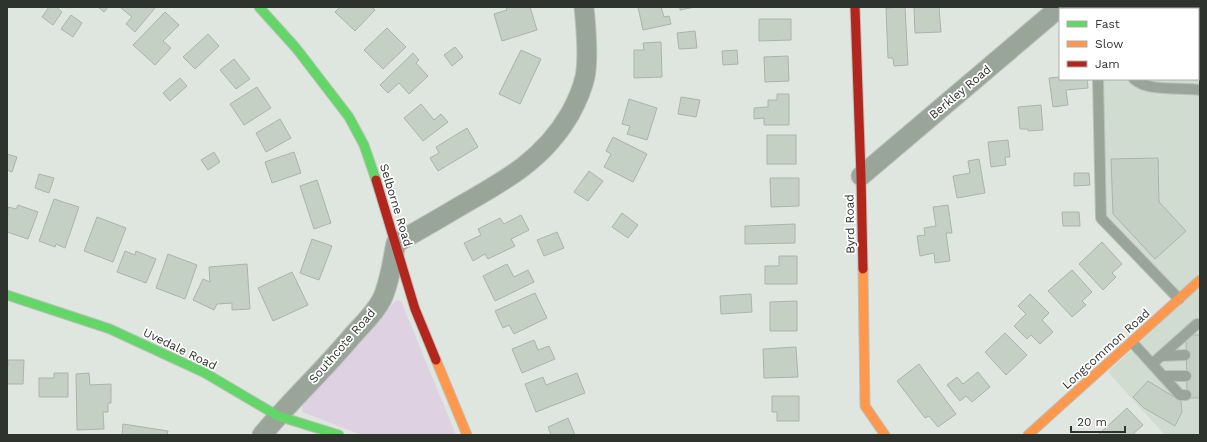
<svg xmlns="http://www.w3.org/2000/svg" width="1207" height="442" viewBox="0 0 1207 442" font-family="'Work Sans',sans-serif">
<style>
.built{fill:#d0dcd0}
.green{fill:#ded2e2}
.building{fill:#c5d0c5;stroke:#adb2ad}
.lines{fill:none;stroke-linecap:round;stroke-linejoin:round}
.lane-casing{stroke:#bdc1bc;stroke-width:12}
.street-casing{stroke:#bdc1bc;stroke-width:21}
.fast-casing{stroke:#bdc1bc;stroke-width:11}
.slow-casing{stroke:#bdc1bc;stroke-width:11}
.jam-casing{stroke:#bdc1bc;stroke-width:11}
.lane{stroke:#9aa59a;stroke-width:10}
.street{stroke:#9aa59a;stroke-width:19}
.fast{stroke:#63d668;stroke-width:9}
.slow{stroke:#ff974d;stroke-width:9}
.jam{stroke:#b3261e;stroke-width:9}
.labels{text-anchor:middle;stroke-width:3.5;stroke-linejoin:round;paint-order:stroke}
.street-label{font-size:12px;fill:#2f332e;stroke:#fff}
</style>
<rect width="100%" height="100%" fill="#dfe5df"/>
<polygon class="built" points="1100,7 1200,7 1200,435 1165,435 1108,372 1184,301 1107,215 1102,79 1198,79 1198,9 1100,9"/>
<polygon class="green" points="397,300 401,301 456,435 362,435 302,412 302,407 309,397 392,305"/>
<g class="building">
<polygon points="49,7 56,7 62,12 53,25 42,17"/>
<polygon points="98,7 108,7 104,12"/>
<polygon points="120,7 154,7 155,8 135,32 126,24 132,17"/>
<polygon points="340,7 372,7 375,10 355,31 335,12"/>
<polygon points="506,7 530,7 537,30 502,41 494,14 507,10"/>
<polygon points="638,7 661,7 664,17 669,16 671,24 643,30"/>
<polygon points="680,7 695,7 680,10"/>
<polygon points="905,7 908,65 894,66 893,58 888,58 886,8"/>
<polygon points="914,7 939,7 941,32 915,33"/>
<polygon points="165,12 179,25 163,41 171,48 155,65 133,45"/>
<polygon points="71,15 82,23 73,37 61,29"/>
<polygon points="759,19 791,19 791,40 759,41"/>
<polygon points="387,28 406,47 383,69 364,50"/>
<polygon points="695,31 697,48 679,49 677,33"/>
<polygon points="208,34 219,46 195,69 183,57"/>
<polygon points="661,42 662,77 634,78 634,50 644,50 643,43"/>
<polygon points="455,47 463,57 452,66 444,55"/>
<polygon points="521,50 541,59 520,104 499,94"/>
<polygon points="737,50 738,64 723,65 722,51"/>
<polygon points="413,53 419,60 416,63 428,76 409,94 399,83 388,93 380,85"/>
<polygon points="788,56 789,81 765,82 764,57"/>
<polygon points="234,59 250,79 236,89 220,70"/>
<polygon points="1060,77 1060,79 1087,79 1088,88 1066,90 1068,105 1053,107 1049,78"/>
<polygon points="180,78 187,86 170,101 163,93"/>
<polygon points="257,87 271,108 244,125 230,104"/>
<polygon points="777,94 789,94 789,125 764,125 764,118 754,119 754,108 768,107 768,100 777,100"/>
<polygon points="681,97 700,100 696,117 678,114"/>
<polygon points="629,99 657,108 647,140 627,134 630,126 622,124"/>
<polygon points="421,104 434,120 441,114 448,122 423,141 404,118"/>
<polygon points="1041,105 1043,130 1028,131 1028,129 1020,129 1018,107"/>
<polygon points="280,119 291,138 266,152 256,133"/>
<polygon points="467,128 478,147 438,171 430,158 439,153 436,147"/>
<rect x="767" y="135" width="29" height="29"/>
<polygon points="613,137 647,154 633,182 604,167 611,154 606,151"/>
<polygon points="1008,140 1010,157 1005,157 1006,165 991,167 988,142"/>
<polygon points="214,152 220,162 208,170 201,160"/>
<polygon points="294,152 301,173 272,183 265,162"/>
<polygon points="7,154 17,157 12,172 7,170"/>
<polygon points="1158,158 1159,202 1186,231 1155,259 1113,214 1111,159"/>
<polygon points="979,159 985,193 957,198 953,176 970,173 968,161"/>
<polygon points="589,171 603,181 588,201 574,192"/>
<polygon points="1074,173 1089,173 1090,185 1074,186"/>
<polygon points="39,174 54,178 49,193 35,188"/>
<polygon points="770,178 799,178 799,206 771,207"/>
<polygon points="317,180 331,223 314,229 300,186"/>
<polygon points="54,199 79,207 65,248 56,244 55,247 39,241"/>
<polygon points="18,205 38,212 28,239 7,232 8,207 16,209"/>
<polygon points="948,205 952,233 946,233 950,261 935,263 934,253 920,256 917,236 925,235 924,228 936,226 933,207"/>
<polygon points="1062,212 1079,212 1080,226 1063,226"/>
<polygon points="622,213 638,225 628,238 612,227"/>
<polygon points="521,215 529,230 511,239 515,246 488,259 485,254 473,261 464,243 481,235 478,229 500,218 504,224"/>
<polygon points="97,217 126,228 113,262 84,251"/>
<polygon points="795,224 795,243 745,244 745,226"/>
<polygon points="557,232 564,248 544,256 537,240"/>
<polygon points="312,239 332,246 319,280 300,273"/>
<polygon points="1102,242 1122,264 1112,273 1116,277 1103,290 1079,264"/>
<polygon points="125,251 135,255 136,251 156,259 146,283 117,272"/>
<polygon points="168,254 197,265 185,299 156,288"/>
<polygon points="779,256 797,256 797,284 765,284 765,266 779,266"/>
<polygon points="247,264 250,309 232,310 232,303 217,304 214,310 193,300 203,279 210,282 209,267"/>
<polygon points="507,264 514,277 528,270 534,282 495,301 483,276"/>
<polygon points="1072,270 1092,292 1082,301 1086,305 1072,317 1048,291"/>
<polygon points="292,272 308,305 273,321 258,288"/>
<polygon points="535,293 547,318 514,334 509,325 503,328 495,311"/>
<polygon points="751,294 752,312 721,314 720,296"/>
<polygon points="1030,294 1049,313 1042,320 1053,332 1040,344 1031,335 1027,339 1014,326 1026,314 1018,306"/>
<polygon points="797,301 797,331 770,331 770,302"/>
<polygon points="1005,333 1027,355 1006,375 985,352"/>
<polygon points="1186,335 1200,335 1200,398 1187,398"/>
<polygon points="534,340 538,350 549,346 555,359 522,373 512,349"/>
<polygon points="796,347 798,377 764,378 763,349"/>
<polygon points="8,360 24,360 23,384 7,384 7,366 8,366"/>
<polygon points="919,364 956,414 938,427 929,416 925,418 897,381"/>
<polygon points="978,372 990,387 972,402 966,396 960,401 947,385 957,377 963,384"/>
<polygon points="54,373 68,373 68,397 39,397 39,378 54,378"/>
<polygon points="89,373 90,385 111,384 111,403 108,403 108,412 103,412 104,429 77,430 76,374"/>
<polygon points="577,373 585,393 536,412 525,384 543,377 546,385"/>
<polygon points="1148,381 1181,401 1182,412 1175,426 1144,408 1133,397"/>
<polygon points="772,396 799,396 799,421 777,421 777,412 772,412"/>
<polygon points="1127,408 1143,425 1132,435 1098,435"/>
<polygon points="568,418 575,435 551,435 548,427"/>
<polygon points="123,424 168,431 167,435 122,435"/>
</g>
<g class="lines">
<g class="lane-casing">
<g id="lane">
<polyline points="1097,7 1097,9"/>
<polyline points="1117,7 1117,9"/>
<polyline points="1098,79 1101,218 1179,299"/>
<path d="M1134 79C1148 92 1181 87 1200 90"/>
<polyline points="1132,342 1152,364 1197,324 1200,324"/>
<polyline points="1162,356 1185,355"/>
<polyline points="1152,364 1180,395 1186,395"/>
<polyline points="1163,376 1186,376"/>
</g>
</g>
<g class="street-casing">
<g id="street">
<polyline points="861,176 1060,7"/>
<path d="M262 435C291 400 324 370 353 335 363 324 375 313 382 299 390 282 392 262 396 243 418 231 440 218 462 205 506 180 544 159 570 114 576 103 582 90 585 77 589 58 586 27 584 7"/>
</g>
</g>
<g class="fast-casing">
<g id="fast">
<polyline points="259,7 296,48 349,117 364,145 376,180"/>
<polyline points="7,295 110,329 205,373 278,416 339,435"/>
</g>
</g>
<g class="slow-casing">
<g id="slow">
<polyline points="863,269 865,406 885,435"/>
<polyline points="436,360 467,435"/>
<polyline points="1028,435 1200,280"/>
</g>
</g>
<g class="jam-casing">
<g id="jam">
<polyline points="855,7 861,176 863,269"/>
<polyline points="376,180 415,309 436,360"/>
</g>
</g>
<use href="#lane" class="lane"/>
<use href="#street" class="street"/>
<use href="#fast" class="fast"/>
<use href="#slow" class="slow"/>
<use href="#jam" class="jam"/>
</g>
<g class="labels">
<g class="street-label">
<text transform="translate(960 92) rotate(-40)" y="4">Berkley Road</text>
<text transform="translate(396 205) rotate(73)" y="4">Selborne Road</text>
<text transform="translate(850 224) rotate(-91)" y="4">Byrd Road</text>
<text transform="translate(342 346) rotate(-49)" y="4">Southcote Road</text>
<text transform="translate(180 349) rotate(26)" y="4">Uvedale Road</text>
<text transform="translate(1106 349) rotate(-42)" y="4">Longcommon Road</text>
</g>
</g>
<rect width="1207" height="442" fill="none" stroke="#2f332e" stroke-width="16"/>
<rect x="1059" y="8" width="140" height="72" fill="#ffffff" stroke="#acadab"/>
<rect x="1067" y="21" width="20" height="6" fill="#63d668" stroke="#acadab"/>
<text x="1095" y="28" font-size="12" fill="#2f332e">Fast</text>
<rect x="1067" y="41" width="20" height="6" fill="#ff974d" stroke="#acadab"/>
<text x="1095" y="48" font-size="12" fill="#2f332e">Slow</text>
<rect x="1067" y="61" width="20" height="6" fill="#b3261e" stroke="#acadab"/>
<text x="1095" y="68" font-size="12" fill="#2f332e">Jam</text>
<path d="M1071 426v6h54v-6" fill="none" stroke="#2f332e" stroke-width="2"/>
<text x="1077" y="426" font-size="12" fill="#2f332e" stroke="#ffffff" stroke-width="3" paint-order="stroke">20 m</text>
</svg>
